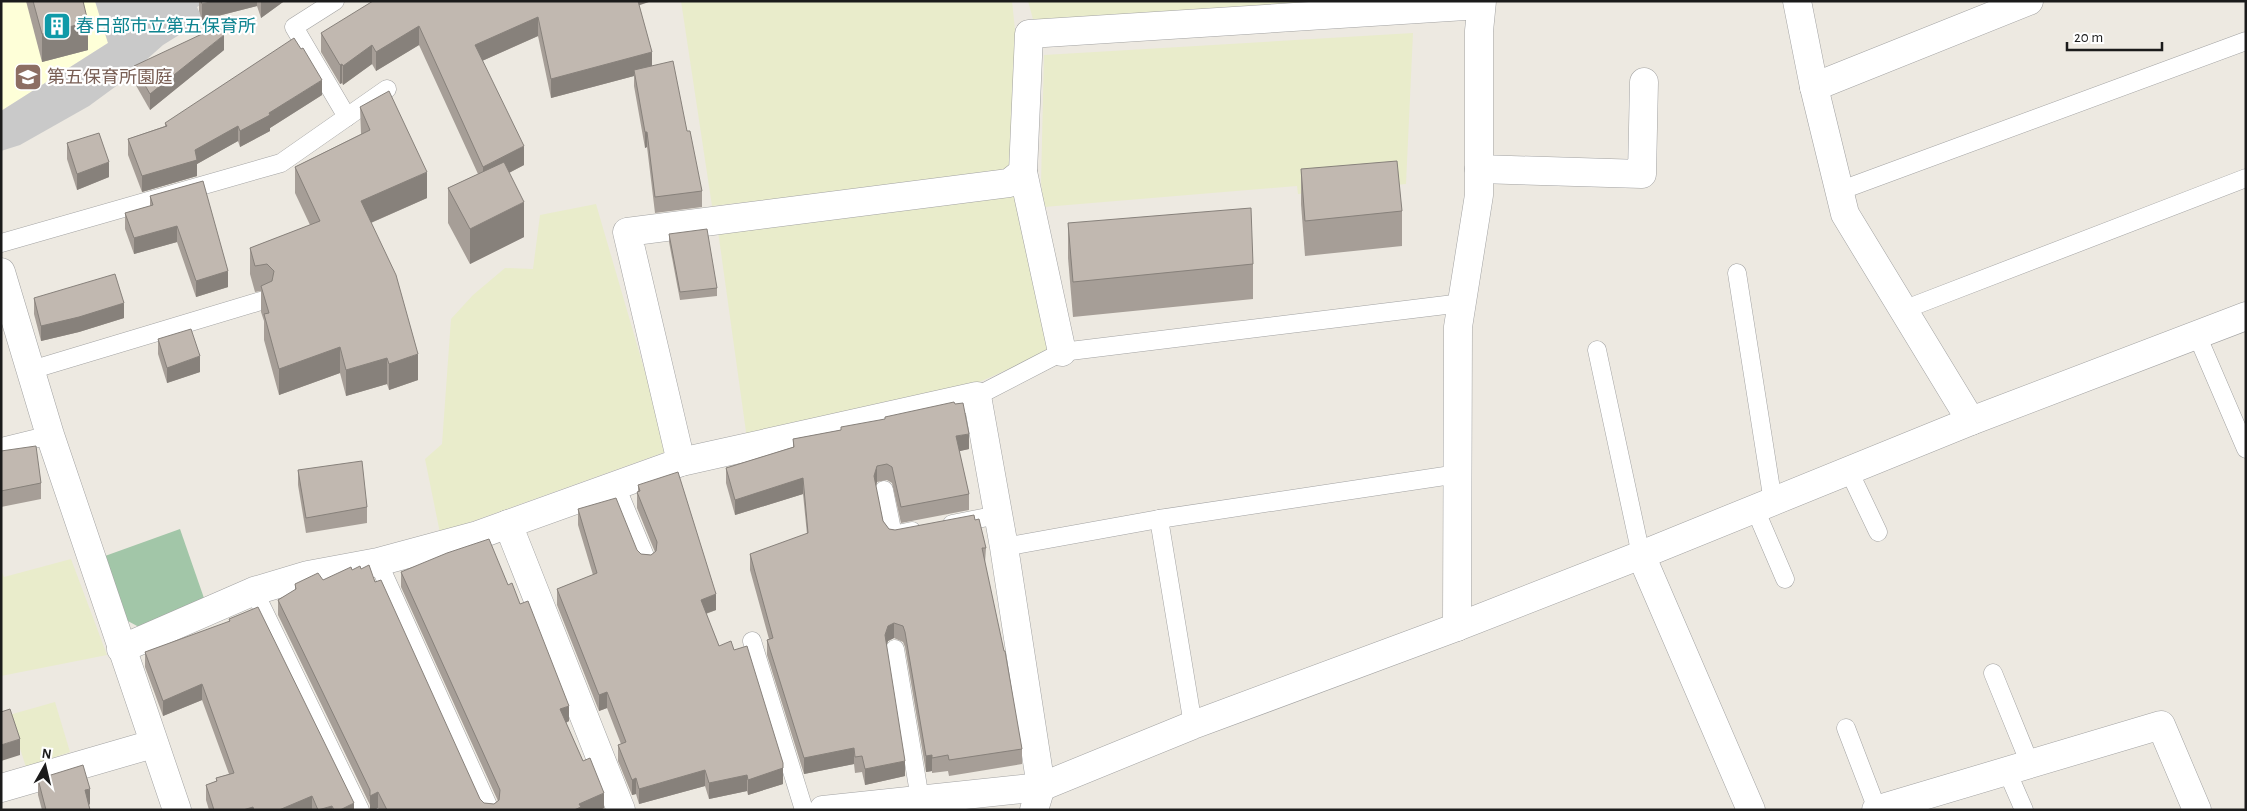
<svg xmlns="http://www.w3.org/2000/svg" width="2247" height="811" viewBox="0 0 2247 811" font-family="'Alegreya Sans','Noto Sans JP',sans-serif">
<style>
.education{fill:#feffd8}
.religious{fill:#c9c9c9}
.farmland{fill:#e9eccb}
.cemetery{fill:#a2c6a8}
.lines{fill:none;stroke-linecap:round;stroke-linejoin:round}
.lane-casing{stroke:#a2a2a2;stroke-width:19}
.street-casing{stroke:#a2a2a2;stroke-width:29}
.lane{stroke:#fff;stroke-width:18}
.street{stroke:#fff;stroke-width:28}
.wall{fill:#a69e97}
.shaded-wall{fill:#87817b}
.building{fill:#c1b8b0;stroke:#87817b}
.labels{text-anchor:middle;stroke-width:4.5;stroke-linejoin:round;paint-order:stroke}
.culture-label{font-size:18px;fill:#0d838f;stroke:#fff;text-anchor:start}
.education-label{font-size:18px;fill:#785e54;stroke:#fff;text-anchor:start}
</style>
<rect width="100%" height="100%" fill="#ede9e1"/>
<polygon class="education" points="1,1 95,1 108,43 1,111"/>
<polygon class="religious" points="95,1 207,1 197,7 203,20 163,45 119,84 89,106 20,145 1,151 1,111 108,43"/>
<g class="farmland">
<polygon points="681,1 1012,1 1017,49 1013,163 1005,174 712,206"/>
<polygon points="1028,1 1404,1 1034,23"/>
<polygon points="1413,33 1406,184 1298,194 1297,186 1044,207 1041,183 1044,55"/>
<polygon points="1014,194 1051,350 975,384 747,439 718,231"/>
<polygon points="596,204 668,451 440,533 425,459 442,444 451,319 473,295 505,268 533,269 540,215"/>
<polygon points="71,559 107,655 1,676 1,570 4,577"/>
<polygon points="55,702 70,752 26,767 9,715"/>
</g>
<polygon class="cemetery" points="180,529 205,601 139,627 126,620 105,556"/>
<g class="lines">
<g class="lane-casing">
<g id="lane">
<polyline points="335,1 294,27 347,117"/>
<polyline points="1839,191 2246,41"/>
<polyline points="1,243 281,163 387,89"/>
<polyline points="1737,273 1773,502"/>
<polyline points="1903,310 2246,178"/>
<polyline points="2197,335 2246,449"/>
<polyline points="1597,350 1641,555"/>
<polyline points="31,370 264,300"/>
<polyline points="977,396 1062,352 1462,303"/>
<polyline points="1,447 50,435"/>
<polyline points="1849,471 1878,532"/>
<polyline points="616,486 647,561"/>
<polyline points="884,490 893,535 912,531"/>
<polyline points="1755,509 1785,579"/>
<polyline points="1159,519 1193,725"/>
<polyline points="952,524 998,515"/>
<polyline points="1004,547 1159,519 1458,474"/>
<polyline points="378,562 490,810"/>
<polyline points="254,591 360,810"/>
<polyline points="752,641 804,810"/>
<polyline points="895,649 920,799"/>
<polyline points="1993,673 2030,764"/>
<polyline points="1846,728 1877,809"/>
<polyline points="2007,771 2024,810"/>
</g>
</g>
<g class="street-casing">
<g id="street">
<polyline points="1797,1 1814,87 1845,214 1971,421"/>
<polyline points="1814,87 2029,1"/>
<polyline points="1479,169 1642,174 1644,82"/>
<polyline points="1023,172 1062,352"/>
<polyline points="1,272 50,435 177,810"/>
<polyline points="681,462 627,232 1009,183 1023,172 1029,34 1481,5"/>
<polyline points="508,524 621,810"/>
<polyline points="1641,555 1751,810"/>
<polyline points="1457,627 1458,327 1479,195 1479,31 1482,1"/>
<polyline points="121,649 254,591 308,575 378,562 478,535 681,462 977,396 1004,547 1041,787 1034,810"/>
<polyline points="1,788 153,744"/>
<polyline points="823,810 1041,787 1193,725 1457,627 1641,555 1971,421 2246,316"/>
<polyline points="1876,810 2161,725 2197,810"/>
</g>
</g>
<use href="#lane" class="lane"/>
<use href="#street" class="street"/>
</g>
<g class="wall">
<polygon points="26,1 83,1 88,50 42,62"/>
<polygon points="199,1 283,1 283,2 261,18 257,6 202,20 199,11"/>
<polygon points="639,5 652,66 687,131 702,191 702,207 655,213 647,147 645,148 634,86 634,76 551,98 538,36 482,61 524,165 509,173 524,237 470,264 448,223 448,188 478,174 419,45 376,71 372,64 343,85 342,83 340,84 321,52 321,33"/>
<polygon points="224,50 150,110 134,82 134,66"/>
<polygon points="322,95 270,128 270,131 240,147 238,141 197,164 197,176 142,192 128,155 128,139 165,126 165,123"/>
<polygon points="360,107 427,198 371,223 418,380 389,390 387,384 346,396 340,373 279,395 264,340 264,321 261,312 261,291 255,292 250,274 250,248 310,225 295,193 295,167 361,134"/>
<polygon points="67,143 109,177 77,190 67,159"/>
<polygon points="1301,169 1402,211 1402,246 1305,256 1301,204"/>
<polygon points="203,181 228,287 196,297 177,242 134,254 125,229 125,213 150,206 150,196"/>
<polygon points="1068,223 1253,264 1253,299 1073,317 1068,258"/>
<polygon points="669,234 717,288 717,296 680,300 669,242"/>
<polygon points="34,298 124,318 79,332 41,341 34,314"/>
<polygon points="158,339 200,372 167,383 158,354"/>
<polygon points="841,427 969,449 959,451 969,494 969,510 901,523 892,483 887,480 877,482 876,487 883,521 889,529 895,530 975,520 986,548 985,563 1022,749 1022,764 949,776 948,771 932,773 932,771 926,772 905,647 903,642 894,638 888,641 886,646 905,776 865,785 862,772 855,773 854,764 804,774 767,655 767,640 769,639 750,570 750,554 807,534 803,494 735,515 726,483 726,468 793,447 793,439 841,430"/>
<polygon points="1,451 41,483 41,499 1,507"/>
<polygon points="298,470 367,507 367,523 306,533 298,485"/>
<polygon points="638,485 716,610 706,614 719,646 783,784 748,795 747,791 709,799 705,786 639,804 636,794 632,795 618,761 618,745 621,744 607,708 599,711 557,605 557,589 593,575 578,525 578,509 641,554 651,555 655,552 637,508 637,492 638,492"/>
<polygon points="361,569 375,582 480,799 484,803 494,804 498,801 401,587 401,572 508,585 569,721 566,723 604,808 600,810 379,810 378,808 374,810 370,810 370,805 278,615 278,600 295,590 295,584 323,580 352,570"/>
<polygon points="229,619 354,810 209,810 206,800 206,785 216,781 216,778 229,774 202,700 163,716 145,667 145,652 229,622"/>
<polygon points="38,779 90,804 89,805 90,810 42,810 38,795"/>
</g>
<g class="shaded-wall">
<polygon points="214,1 257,1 257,6 202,20 202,4"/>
<polygon points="262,1 283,1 283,2 261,18 261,2"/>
<polygon points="634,1 652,1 634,7"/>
<polygon points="538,17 538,36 475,64 475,45"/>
<polygon points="88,22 88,50 42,62 42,34"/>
<polygon points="419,26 419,45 376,71 376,52"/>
<polygon points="224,35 224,50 150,110 150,94"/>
<polygon points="372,45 372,64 343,85 343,66"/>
<polygon points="652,52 652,71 634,70 634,76 551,98 551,79"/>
<polygon points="342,64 342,83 340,84 340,65"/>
<polygon points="322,80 322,95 270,128 270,131 240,147 240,131"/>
<polygon points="238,126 238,141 197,164 197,176 142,192 142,176 195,150"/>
<polygon points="645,132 647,132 647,147 645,148"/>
<polygon points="524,146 524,165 483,186 483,167"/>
<polygon points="109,162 109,177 77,190 77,174"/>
<polygon points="427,172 427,198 361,227 361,201"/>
<polygon points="524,202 524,237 470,264 470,229"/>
<polygon points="177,226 177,242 134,254 134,238"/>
<polygon points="228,271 228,287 196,297 196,281"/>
<polygon points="124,303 124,318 79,332 41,341 41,326"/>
<polygon points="340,347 340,373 279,395 279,369"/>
<polygon points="418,354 418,380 389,390 389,364"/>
<polygon points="200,356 200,372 167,383 167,368"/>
<polygon points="387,358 387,384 346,396 346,370"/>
<polygon points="969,434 969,449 956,452 956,436"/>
<polygon points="877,466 877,482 874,492 874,476"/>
<polygon points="803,478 803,494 735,515 735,500"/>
<polygon points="716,594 716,610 701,615 701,600"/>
<polygon points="894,623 894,638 888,641 885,651 885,635 888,626"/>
<polygon points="202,684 202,700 163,716 163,701"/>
<polygon points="607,692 607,708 599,711 599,695"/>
<polygon points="569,706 569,721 560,725 560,709"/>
<polygon points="20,739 20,755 1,761 1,745"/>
<polygon points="854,748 854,764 804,774 804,758"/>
<polygon points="932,755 932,771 926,772 926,756"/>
<polygon points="905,761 905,776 865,785 865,769"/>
<polygon points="783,763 783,784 748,795 748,780"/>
<polygon points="705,770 705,786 639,804 639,789"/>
<polygon points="747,775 747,791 709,799 709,783"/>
<polygon points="636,778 636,794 632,795 632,780"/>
<polygon points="90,789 90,804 85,806 85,790"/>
<polygon points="378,792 378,808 374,810 370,810 370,796"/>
<polygon points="604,793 604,808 600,810 574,810 579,804"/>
<polygon points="312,796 312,810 279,810"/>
<polygon points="354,803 354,810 340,810"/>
<polygon points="332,806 332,810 320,810"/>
<polygon points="253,807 253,810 243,810"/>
</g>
<g class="building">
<polygon points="33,1 83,1 88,22 42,34"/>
<polygon points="201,1 214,1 202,4"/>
<polygon points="373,1 638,1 652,52 551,79 538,17 475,45 524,146 483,167 419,26 376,52 372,45 343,66 342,64 340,65 321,33"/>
<polygon points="219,26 224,35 150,94 134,66"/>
<polygon points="294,38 301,49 303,48 322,80 269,113 270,115 240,131 238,126 195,150 197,160 142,176 128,139 167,126 165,123"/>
<polygon points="673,61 687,131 690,131 702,191 655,197 647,132 645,132 634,70"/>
<polygon points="389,91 427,172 361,201 396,275 418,354 389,364 387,358 346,370 340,347 279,369 264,314 269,313 261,286 272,281 274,271 267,264 255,266 250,248 320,221 295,167 370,130 360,107"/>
<polygon points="99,133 109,162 77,174 67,143"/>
<polygon points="1397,161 1402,211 1305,221 1301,169"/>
<polygon points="504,162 524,202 470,229 448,188"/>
<polygon points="203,181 228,271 196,281 177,226 134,238 125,213 153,205 150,196"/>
<polygon points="1251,208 1253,264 1073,282 1068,223"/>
<polygon points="707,229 717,288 680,292 669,234"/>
<polygon points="115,274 124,303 79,317 41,326 34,298"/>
<polygon points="191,329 200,356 167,368 158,339"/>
<polygon points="954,402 955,404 963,403 969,434 956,436 969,494 901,507 892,467 887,464 877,466 874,476 883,521 889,529 895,530 974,515 975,520 979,519 986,548 982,548 1004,651 1005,651 1022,749 949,760 948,755 932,758 932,755 926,756 905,632 903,626 894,623 888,626 885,635 905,761 865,769 862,756 855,757 854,748 804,758 767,640 773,638 750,554 808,533 803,478 735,500 726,468 794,447 793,439 841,430 841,427 885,419 885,417"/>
<polygon points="36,446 41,483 1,491 1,451"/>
<polygon points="362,461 367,507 306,518 298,470"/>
<polygon points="678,472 716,594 701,600 719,646 731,641 734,650 747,646 783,763 783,768 748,780 747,775 709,783 705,770 639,789 636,778 632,780 618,745 626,742 607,692 599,695 557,589 597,573 578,509 616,498 637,550 641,554 651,555 656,551 657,542 637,492 640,491 638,485"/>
<polygon points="489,539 508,585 512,583 520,604 528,601 569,706 560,709 583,761 590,758 604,793 579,804 581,807 574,810 387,810 378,792 370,796 370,790 278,600 296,589 295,584 318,573 323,580 351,567 352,570 360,566 361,569 369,565 375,582 381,580 480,799 484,803 494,804 499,800 500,790 401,572 447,553"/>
<polygon points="258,607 354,803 340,810 334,810 332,806 318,810 312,796 279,810 254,810 253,807 243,810 214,810 206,785 217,781 216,778 234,773 202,684 163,701 145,652 230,621 229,619"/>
<polygon points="10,709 20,739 1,745 1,712"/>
<polygon points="83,765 90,789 85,790 90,810 45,810 46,810 38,779"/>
</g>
<defs>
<g id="building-square" transform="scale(1.4375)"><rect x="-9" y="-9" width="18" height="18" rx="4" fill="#0f9aa8" stroke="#fff"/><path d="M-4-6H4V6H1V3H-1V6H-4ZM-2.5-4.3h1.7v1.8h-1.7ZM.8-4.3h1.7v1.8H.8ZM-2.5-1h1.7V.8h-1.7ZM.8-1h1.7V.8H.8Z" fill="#fff"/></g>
<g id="school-square" transform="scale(1.4375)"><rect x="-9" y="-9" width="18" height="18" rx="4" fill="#8d6e63" stroke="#fff"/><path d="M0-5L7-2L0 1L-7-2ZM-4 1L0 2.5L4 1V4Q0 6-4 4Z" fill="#fff"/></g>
</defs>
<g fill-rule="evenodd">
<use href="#building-square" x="57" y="26"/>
<use href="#school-square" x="28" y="77"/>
</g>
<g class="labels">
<g class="culture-label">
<text x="76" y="32">春日部市立第五保育所</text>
</g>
<g class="education-label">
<text x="47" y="83">第五保育所園庭</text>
</g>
</g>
<rect width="2247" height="811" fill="none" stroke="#1b1b1b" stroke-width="5"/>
<g transform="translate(45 766) rotate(8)" stroke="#ffffff" stroke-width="4" paint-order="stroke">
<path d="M0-4L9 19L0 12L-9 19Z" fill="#1b1b1b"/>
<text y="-8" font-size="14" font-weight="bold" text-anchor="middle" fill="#1b1b1b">N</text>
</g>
<path d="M2067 42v8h95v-8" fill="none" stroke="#1b1b1b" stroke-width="2.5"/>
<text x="2074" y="42" font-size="15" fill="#1b1b1b" stroke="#ffffff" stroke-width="4" paint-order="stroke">20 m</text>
</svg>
